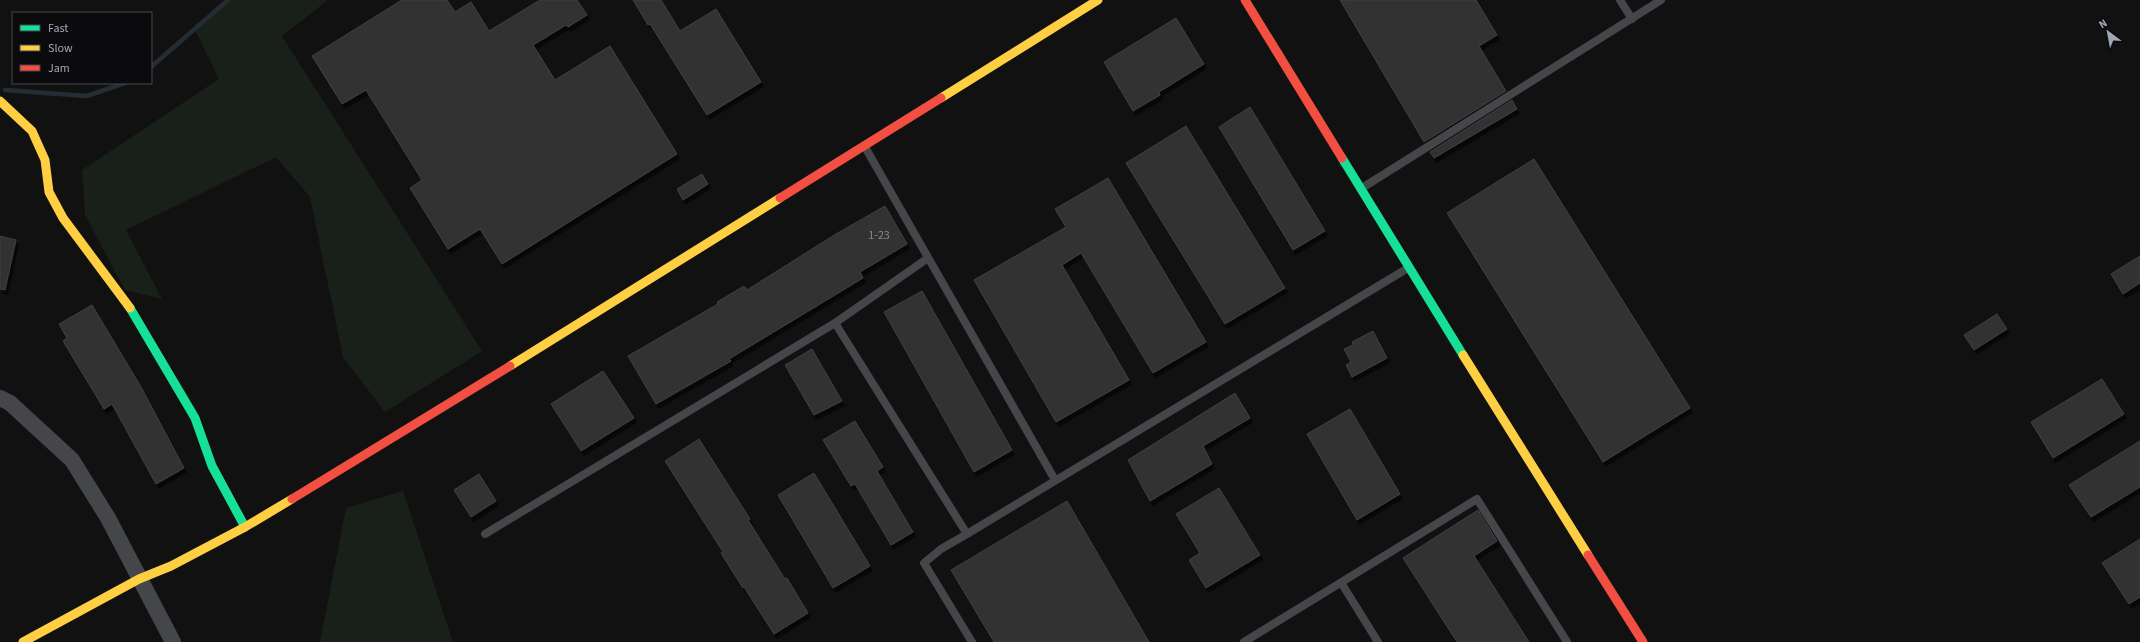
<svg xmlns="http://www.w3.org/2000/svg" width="2140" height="642" viewBox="0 0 2140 642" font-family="'Source Sans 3',sans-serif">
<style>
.green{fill:#19201a}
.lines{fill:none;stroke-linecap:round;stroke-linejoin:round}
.stream{stroke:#242d33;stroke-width:4.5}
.building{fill:#303032;stroke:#3f4145;filter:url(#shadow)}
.lane{stroke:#45464a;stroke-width:8}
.street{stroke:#45464a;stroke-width:16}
.fast{stroke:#16e098;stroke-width:9}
.slow{stroke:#ffcf43;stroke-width:9}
.jam{stroke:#f24e42;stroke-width:9}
.labels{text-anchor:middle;stroke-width:3.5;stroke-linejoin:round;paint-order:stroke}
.number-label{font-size:12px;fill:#848994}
</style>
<defs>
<filter id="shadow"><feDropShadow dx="2.5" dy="4.5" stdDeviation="0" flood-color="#0009"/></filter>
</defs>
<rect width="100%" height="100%" fill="#111"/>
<g class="green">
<polygon points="229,0 328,0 282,36 482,351 385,412 343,357 310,197 276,157 126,230 162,299 125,290 85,215 82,170 219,79 195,30"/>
<polygon points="403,491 453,642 320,642 346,508"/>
</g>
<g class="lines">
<g class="stream">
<polyline points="151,67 228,0"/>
<polyline points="5,90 87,96 125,83"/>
</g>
</g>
<g class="building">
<polygon points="402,0 447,0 455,12 471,2 489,31 540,0 577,0 587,15 568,27 566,25 533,45 555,80 610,46 677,154 502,264 480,229 448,249 410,188 422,180 366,90 342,104 312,56"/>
<polygon points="633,0 661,0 680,31 716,9 761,82 707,115 650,24 648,25"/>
<polygon points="1340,0 1476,0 1497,35 1479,46 1506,91 1424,142"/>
<polygon points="1176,18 1204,64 1159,92 1160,95 1133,111 1104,62"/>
<polygon points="1512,100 1517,109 1434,158 1430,152"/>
<polygon points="1250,107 1325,231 1293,250 1219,127"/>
<polygon points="1186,126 1285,288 1225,324 1126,163"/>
<polygon points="1534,159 1690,408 1603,462 1447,213"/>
<polygon points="702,174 708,184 683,200 677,189"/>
<polygon points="1108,178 1206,342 1153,373 1081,253 1062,265 1129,380 1056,422 974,280 1066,227 1055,209"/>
<polygon points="885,206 907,244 860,272 863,278 729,359 731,361 656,404 628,356 718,304 717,302 744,286 747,290 836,234"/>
<polygon points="0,236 16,240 5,290 0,289"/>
<polygon points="2140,256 2140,283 2123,294 2111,274"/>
<polygon points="922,291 1012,450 974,472 884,312"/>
<polygon points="92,305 141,387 184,468 156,484 112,404 104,409 63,341 67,338 59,324"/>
<polygon points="1997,314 2007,329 1974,350 1964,335"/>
<polygon points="1373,331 1387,358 1352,377 1346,365 1351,362 1344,349 1353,345 1352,342"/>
<polygon points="812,349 842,401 814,415 785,365"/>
<polygon points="603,371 634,418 581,451 551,404"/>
<polygon points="2102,379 2124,414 2053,458 2031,422"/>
<polygon points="1235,393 1250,418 1203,446 1212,464 1150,501 1128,460"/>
<polygon points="1350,409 1400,494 1357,520 1307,434"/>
<polygon points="855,421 883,467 877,471 913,532 891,545 855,484 851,486 823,440"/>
<polygon points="699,439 750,519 748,520 785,579 787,578 808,613 774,634 744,587 743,588 721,553 723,552 665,461"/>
<polygon points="2140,441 2140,487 2091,517 2069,485"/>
<polygon points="814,473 870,566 833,588 778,495"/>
<polygon points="479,474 496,501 471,517 454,490"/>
<polygon points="1219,488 1260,555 1206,588 1189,560 1200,553 1176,514"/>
<polygon points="1067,501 1149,642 994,642 951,570"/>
<polygon points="1478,510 1497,541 1474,556 1529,642 1457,642 1403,558"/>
<polygon points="2140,539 2140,597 2129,604 2102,563"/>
</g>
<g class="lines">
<g class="lane">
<polyline points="1620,0 1632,19"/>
<polyline points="865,147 1055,480"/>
<polyline points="1362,188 1661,0"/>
<polyline points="835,323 967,534 1408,268"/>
<polyline points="485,534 835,323 928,258"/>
<polyline points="967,534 941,549 924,563 972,642"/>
<polyline points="1342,584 1378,642"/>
<polyline points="1244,642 1477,499 1567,642"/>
</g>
<polyline class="street" points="0,398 10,403 72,460 108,518 173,642"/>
<g class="fast">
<polyline points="1342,158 1463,355"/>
<polyline points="130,308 195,418 212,466 245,527"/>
</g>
<g class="slow">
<polyline points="941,98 1098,0"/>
<polyline points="0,101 32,131 45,160 49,192 63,218 130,308"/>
<polyline points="1463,355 1588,555"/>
<polyline points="510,366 780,198"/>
<polyline points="23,642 139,579 171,566 245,527 292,499"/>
</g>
<g class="jam">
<polyline points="1245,0 1342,158"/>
<polyline points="780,198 941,98"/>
<polyline points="292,499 510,366"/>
<polyline points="1588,555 1643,642"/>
</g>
</g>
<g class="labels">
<g class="number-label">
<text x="879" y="239">1-23</text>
</g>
</g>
<rect x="12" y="12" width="140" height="72" fill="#0b0b0d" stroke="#474950"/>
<rect x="20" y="25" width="20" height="6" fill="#16e098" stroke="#474950"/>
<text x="48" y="32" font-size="12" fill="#a0a7b4">Fast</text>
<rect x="20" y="45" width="20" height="6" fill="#ffcf43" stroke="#474950"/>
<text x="48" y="52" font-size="12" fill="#a0a7b4">Slow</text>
<rect x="20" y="65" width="20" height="6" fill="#f24e42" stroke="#474950"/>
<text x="48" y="72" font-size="12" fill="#a0a7b4">Jam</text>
<g transform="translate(2108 32) rotate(328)" stroke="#0b0b0d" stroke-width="3" paint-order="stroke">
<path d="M0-3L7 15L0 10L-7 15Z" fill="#a0a7b4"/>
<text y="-6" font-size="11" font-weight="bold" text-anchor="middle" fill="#a0a7b4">N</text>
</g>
</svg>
